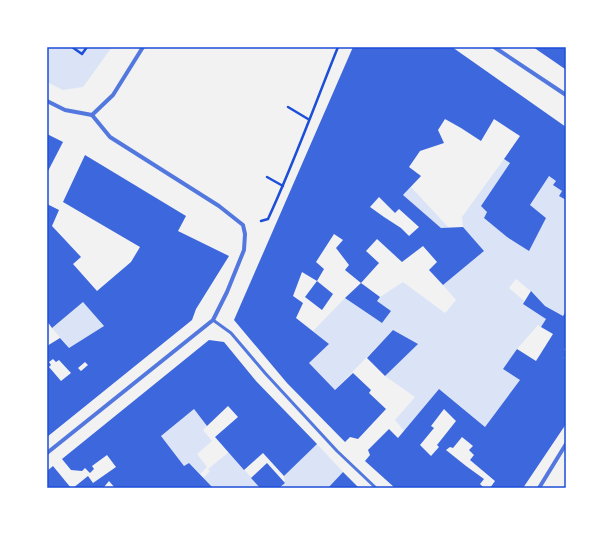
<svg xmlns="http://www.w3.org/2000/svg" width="613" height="535" viewBox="0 0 613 535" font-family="'Work Sans',sans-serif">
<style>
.green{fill:#dbe4f7}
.building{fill:#3d67dc;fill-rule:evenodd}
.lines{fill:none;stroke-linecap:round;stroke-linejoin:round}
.path{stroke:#1d4ed8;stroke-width:2.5}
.service{stroke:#5277de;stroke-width:3}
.minor{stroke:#5277de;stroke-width:4}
.neatline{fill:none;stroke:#1d4ed8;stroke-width:1.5}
</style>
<rect width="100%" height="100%" fill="#f2f2f2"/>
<g class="green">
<polygon points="47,47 112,47 83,87 63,90 47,82"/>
<polygon points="504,159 510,163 481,206 487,212 484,218 507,237 529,251 546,218 530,205 549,176 556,181 553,185 562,191 559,196 566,200 566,311 563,316 545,306 534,294 516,279 509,288 546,319 541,327 538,325 517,349 503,369 520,380 485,427 439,389 404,431 395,420 415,397 385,376 417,344 393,330 335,390 309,363 329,344 313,331 345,298 382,323 391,311 377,301 380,297 403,282 445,313 446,312 456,300 443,285 484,251 463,227 462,217"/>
<polygon points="411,187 449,228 441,228 403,195"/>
<polygon points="83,302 104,326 69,348 52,328"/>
<polygon points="194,409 207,426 203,430 212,441 197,454 207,467 200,474 189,463 184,466 161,436"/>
<polygon points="317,444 343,472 328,488 279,488 285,483 284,476"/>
<polygon points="229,452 260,488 213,488 203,478 210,471 208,469"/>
</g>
<g class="building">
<path d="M353 47H452L566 127V200L559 196 562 191 553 185 556 181 549 176 530 205 546 218 529 251 507 237 484 218 487 212 481 206 510 163 504 159 520 136 494 119 481 141 461 128 445 119 438 130 444 143 420 151 409 167 421 176 403 195 441 228 463 227 484 251 443 285 429 270 437 262 423 246 402 262 377 239 366 251 379 263 361 283 345 270 349 265 336 248 343 240 334 234 316 262 324 269 317 281 302 272 293 296 303 303 296 318 329 344 309 363 335 390 353 373 371 390 369 393 386 409 358 439 350 437 345 442 287 383 234 320ZM379 197 395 213 399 209 419 227 409 236 401 228 384 217 370 207Z"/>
<polygon points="533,47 566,47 566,69 565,69"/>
<polygon points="47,134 63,142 47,173"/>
<path d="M85 155 186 216 178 231 229 256 196 309 192 320 47 437V346L60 338 69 348 104 326 83 302 52 328 47 321V204L59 210 52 226 81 257 73 264 97 291 131 262 140 247 63 202ZM53 359 56 362 59 360 71 373 61 381 49 367 51 365 49 362ZM85 362 88 365 81 371 78 368Z"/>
<polygon points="317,281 333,294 322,310 305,297"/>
<polygon points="361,283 380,297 377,301 391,311 382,323 345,298"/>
<path d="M531 291 545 306 563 316 566 311V345L564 350 566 351V355L564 358 566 359V424L523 488H490L495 481 470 460 474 455 469 450 473 446 462 437 453 448 450 447 446 450 466 466 484 479 480 484 484 488H395L365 461 370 455 368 450 389 429 398 438 439 389 485 427 520 380 503 369 517 349 536 361 553 334 541 327 546 319 523 304ZM444 409 456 421 437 445 439 447 431 456 420 445 434 428 431 426Z"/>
<polygon points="393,330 418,344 385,376 367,358"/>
<polygon points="209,340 224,342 256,381 317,444 284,476 263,453 244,470 215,437 238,417 228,406 207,426 194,409 161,436 184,466 189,463 213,488 115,488 109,481 104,487 99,488 73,488 88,476 93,483 116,467 107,455 92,466 94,469 90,473 85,468 82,471 71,470 62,459"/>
<polygon points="267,463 285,483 279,488 260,488 251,478"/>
<polygon points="53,466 71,488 47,488 47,471"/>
<polygon points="343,472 359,488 328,488"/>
</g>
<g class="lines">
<g class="path">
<polyline points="72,47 82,54 87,47"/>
<polyline points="288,107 308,119"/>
<polyline points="267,177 283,186"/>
<path d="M261 221 268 219C294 163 315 104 338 47"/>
</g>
<polyline class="service" points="213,320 231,333 265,373 337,451 376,488"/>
<g class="minor">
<polyline points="494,47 566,95"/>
<polyline points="47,101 65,110 92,115"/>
<polyline points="92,115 113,95 143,47"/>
<polyline points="47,453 213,320 227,292 244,250 245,234 243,225 219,206 110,137 92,115"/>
<polyline points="539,488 566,444"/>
</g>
</g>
<rect width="613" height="535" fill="none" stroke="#ffffff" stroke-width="96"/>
<rect x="48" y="48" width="517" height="439" class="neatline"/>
</svg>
